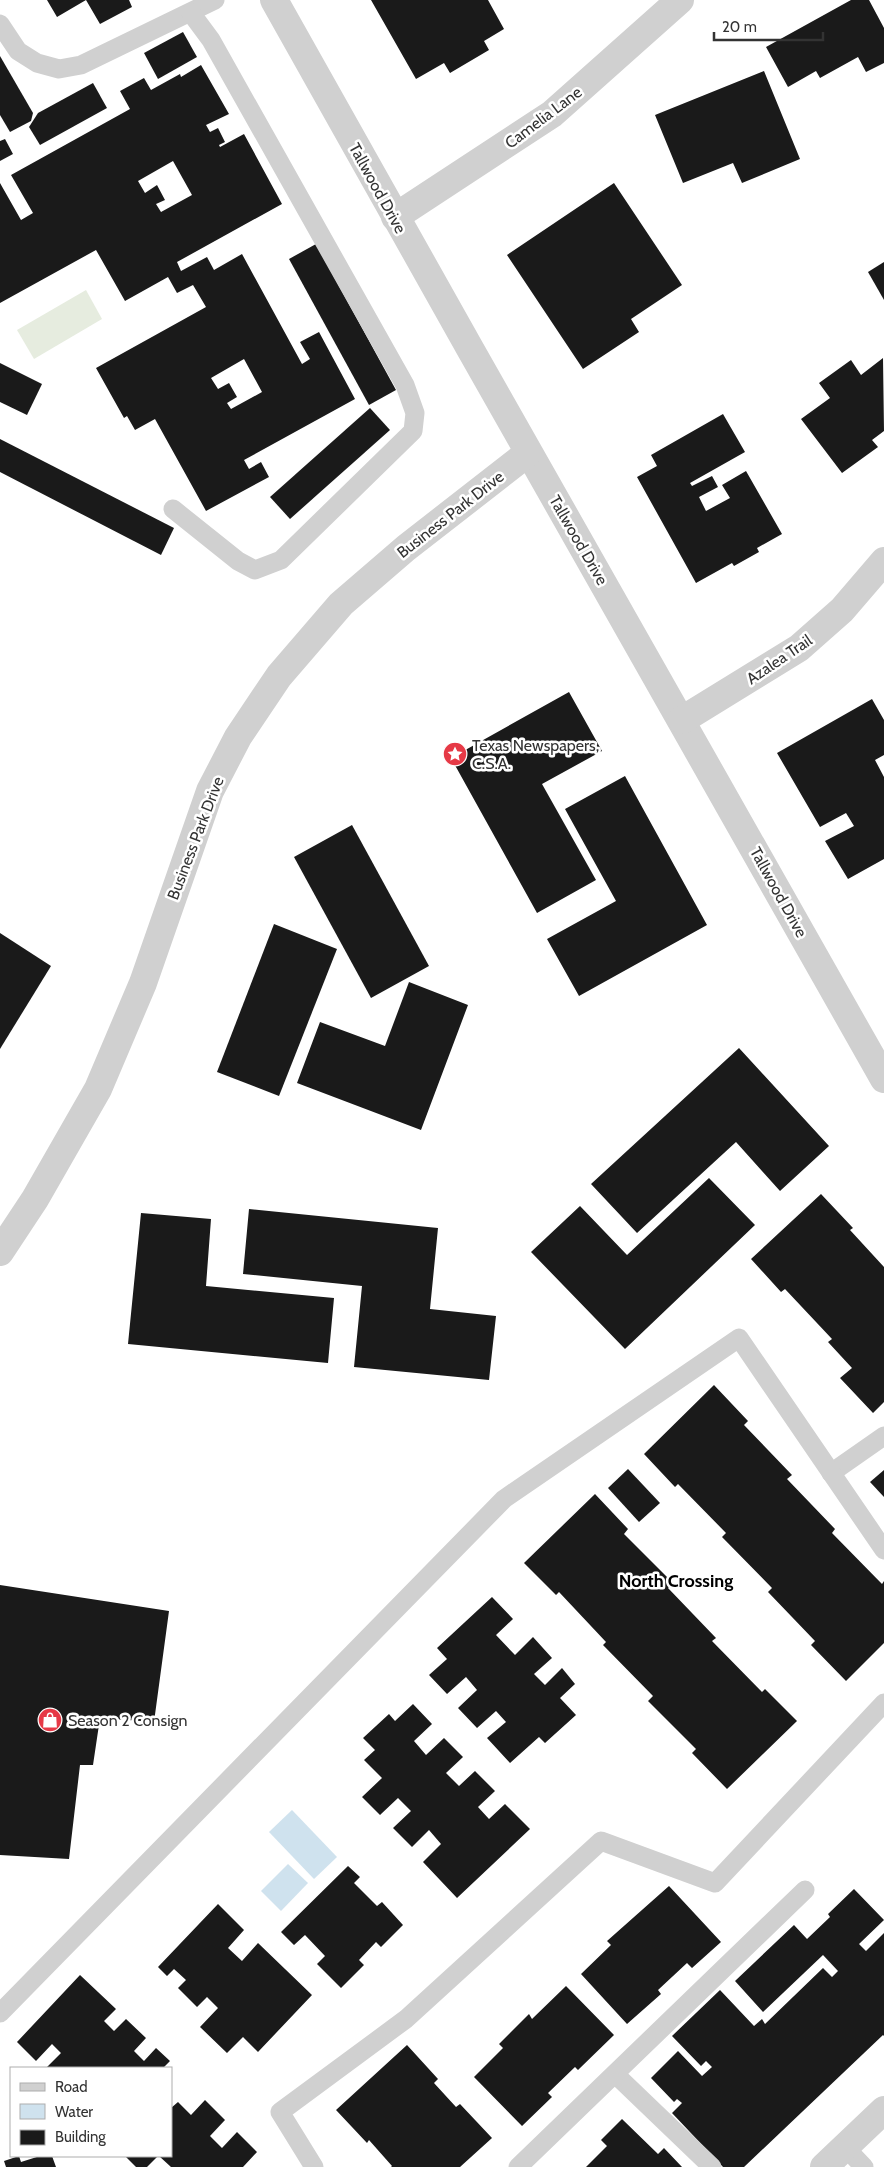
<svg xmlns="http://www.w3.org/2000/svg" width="884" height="2167" viewBox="0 0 884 2167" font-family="Cabin,sans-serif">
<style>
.green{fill:#e6ecdf}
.water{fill:#cfe2ee}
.building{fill:#1a1a1a;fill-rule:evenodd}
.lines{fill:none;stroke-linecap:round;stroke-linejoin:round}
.lane{stroke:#d0d0d0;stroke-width:19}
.street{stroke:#d0d0d0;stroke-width:28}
.labels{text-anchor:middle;stroke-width:5;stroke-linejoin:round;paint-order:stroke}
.street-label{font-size:16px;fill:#333;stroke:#fff}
.poi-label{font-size:16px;fill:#333;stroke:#fff;text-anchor:start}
.neighbourhood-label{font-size:18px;font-weight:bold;fill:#000;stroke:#fff}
</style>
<rect width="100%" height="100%" fill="#fff"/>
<polygon class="green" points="86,290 102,319 34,359 17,330"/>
<g class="water">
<polygon points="292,1810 337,1857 314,1879 269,1832"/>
<polygon points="288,1864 308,1883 281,1911 261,1891"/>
</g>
<g class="building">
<polygon points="47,0 129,0 132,7 100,24 86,0 57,17"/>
<polygon points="371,0 488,0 504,29 484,41 489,50 450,73 444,63 416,79"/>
<polygon points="851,0 869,0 884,28 884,63 866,72 858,57 820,78 816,71 788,87 766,47"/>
<polygon points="183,32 197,57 158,79 144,53"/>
<polygon points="0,56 33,113 31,121 10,132 0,115"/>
<path d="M201 65 229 114 206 125 210 132 218 128 225 142 219 145 220 147 244 134 282 204 177 262 181 271 207 257 214 270 242 254 302 364 310 359 300 342 319 332 355 399 244 460 249 469 261 462 269 477 206 511 155 419 135 430 127 416 124 418 96 368 206 307 193 285 177 293 168 277 125 301 96 250 0 303V183L21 220 33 213 11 175 130 109 120 91 144 78 151 90 180 74 181 77ZM173 161 192 195 161 212 156 204 165 200 157 185 145 193 138 181ZM244 359 262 392 231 409 227 403 237 397 229 383 218 389 211 378Z"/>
<polygon points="764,71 800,159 742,183 733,163 683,183 655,115"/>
<polygon points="93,83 107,108 40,145 29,127 38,113"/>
<polygon points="5,139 13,154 0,161 0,141"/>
<polygon points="614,183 682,285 631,319 639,332 583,369 507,255"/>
<polygon points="316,244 396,390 369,405 289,259"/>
<polygon points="884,262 884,300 868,272"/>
<polygon points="883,358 884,431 872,440 878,447 842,473 801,419 830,398 819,383 851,360 861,375"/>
<polygon points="0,363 42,384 27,415 0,402"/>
<polygon points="370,408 390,430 290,519 270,497"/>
<polygon points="723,414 745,452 690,483 692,486 712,476 718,487 699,497 706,511 730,498 722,485 746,471 782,534 757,548 759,552 734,566 732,563 696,583 637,477 657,466 651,455"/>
<polygon points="0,439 174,528 161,555 0,472"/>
<polygon points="569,692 602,751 542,784 596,880 537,913 451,758"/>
<polygon points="872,699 884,720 884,755 875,760 884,777 884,859 848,879 825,841 854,826 846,813 820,827 777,753"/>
<polygon points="625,776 707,925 579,996 547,939 616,901 565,809"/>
<polygon points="352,825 429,966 371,998 294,857"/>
<polygon points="274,924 337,949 279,1096 217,1072"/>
<polygon points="0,933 51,966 0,1049"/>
<polygon points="409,982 468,1005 421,1130 297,1083 320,1022 385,1046"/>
<polygon points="739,1048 829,1146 780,1191 736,1142 637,1233 591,1184"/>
<polygon points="709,1178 755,1225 625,1349 531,1252 580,1206 627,1255"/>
<polygon points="821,1194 853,1228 850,1230 884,1267 884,1402 873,1413 840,1378 852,1368 828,1342 832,1339 785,1289 781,1292 751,1259"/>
<polygon points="249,1209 438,1228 430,1309 496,1316 489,1380 354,1367 362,1286 243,1274"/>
<polygon points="141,1213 211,1219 206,1286 334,1298 328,1363 128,1344"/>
<polygon points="714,1385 748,1421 744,1425 792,1475 787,1479 835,1529 832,1533 882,1584 884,1581 884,1643 846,1681 811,1645 815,1641 768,1592 772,1588 722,1537 726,1533 678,1484 675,1487 644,1454"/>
<polygon points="628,1469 660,1503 639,1522 608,1488"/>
<polygon points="884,1470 884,1497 870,1482"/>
<polygon points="595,1494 628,1529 624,1534 673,1583 668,1588 716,1638 712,1641 762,1692 765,1689 797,1721 727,1789 692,1753 696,1749 648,1701 653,1696 603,1645 606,1642 559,1592 556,1595 524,1563"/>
<polygon points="0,1585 169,1611 154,1722 100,1718 93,1765 80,1765 69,1859 0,1855"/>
<polygon points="492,1597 513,1619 496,1635 515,1655 533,1637 552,1658 534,1674 545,1685 562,1668 575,1684 560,1698 576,1715 545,1743 539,1737 510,1763 487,1738 506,1722 496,1711 477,1728 458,1708 477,1690 466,1677 447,1694 429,1675 447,1659 437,1648"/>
<polygon points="413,1704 432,1724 414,1741 426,1755 444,1738 463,1757 446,1773 459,1786 475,1771 495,1791 478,1807 489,1819 505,1804 530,1829 457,1898 423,1862 441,1844 429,1830 412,1847 393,1828 411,1811 398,1798 380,1815 362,1797 382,1778 364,1760 375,1750 363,1738 389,1714 395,1721"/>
<polygon points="348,1866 360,1877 354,1883 377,1906 382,1902 403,1925 381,1947 376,1942 359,1960 364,1965 341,1988 317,1964 325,1956 305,1935 294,1945 281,1932"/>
<polygon points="669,1886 721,1942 692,1968 687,1963 658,1990 661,1994 627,2024 581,1974 611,1945 607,1941"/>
<polygon points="854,1889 884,1920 859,1944 866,1951 884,1933 884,2036 883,2035 744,2167 723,2167 672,2113 682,2103 677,2099 674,2102 651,2078 678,2051 702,2076 712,2067 706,2061 701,2066 672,2036 720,1990 754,2026 762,2019 765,2024 823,1968 832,1977 838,1971 823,1955 763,2012 735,1981 794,1925 807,1939 830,1917 828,1914"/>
<polygon points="218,1904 244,1930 228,1948 242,1961 258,1943 312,1995 258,2052 243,2037 227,2053 200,2027 218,2008 207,1997 197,2007 178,1988 186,1980 174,1969 167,1976 158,1967"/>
<polygon points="80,1975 116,2009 104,2021 114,2031 126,2019 146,2038 134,2051 144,2061 156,2048 170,2061 163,2068 46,2068 61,2053 52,2044 36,2061 17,2042"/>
<polygon points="566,1986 614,2035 578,2070 575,2067 548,2093 552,2097 522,2126 474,2077 503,2048 499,2044 529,2014 532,2019"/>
<polygon points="407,2045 438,2079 434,2083 456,2107 460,2104 492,2138 460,2167 391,2167 392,2166 369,2140 367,2143 336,2110"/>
<polygon points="205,2100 225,2120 210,2136 222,2148 237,2132 257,2152 243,2167 171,2167 159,2156 171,2156 171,2108 178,2102 191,2115"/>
<polygon points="622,2119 658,2154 664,2148 682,2167 586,2167 607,2146 601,2140"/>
<polygon points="19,2156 21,2162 40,2156 52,2156 56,2167 6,2167 4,2161"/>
<polygon points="125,2156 158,2156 147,2167 136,2167"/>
</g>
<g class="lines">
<g class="lane">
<polyline points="0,24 18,51 37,63 59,69 81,65 215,0"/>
<polyline points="173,509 238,561 255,570 281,560 413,431 415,413 405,385 211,40 191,13"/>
<polyline points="831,1473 884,1436"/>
<polyline points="0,2013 504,1499 739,1338 884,1550"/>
<polyline points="615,2074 712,2167"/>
<polyline points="845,2147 864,2167"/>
<polyline points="314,2167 280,2112 406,2019 601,1841 715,1883 884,1703"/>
<polyline points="518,2167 805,1890"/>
</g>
<g class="street">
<path d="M274 0C475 361 682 719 884 1079"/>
<polyline points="395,217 552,114 680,0"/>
<polyline points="682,720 799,648 842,610 884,561"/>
<polyline points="0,1252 35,1199 98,1089 143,983 210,791 238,737 279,676 341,604 406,548 528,453"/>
<polyline points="824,2167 884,2110"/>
</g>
</g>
<defs>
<g id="sight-disc" transform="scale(1.25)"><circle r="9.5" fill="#e63946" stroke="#fff"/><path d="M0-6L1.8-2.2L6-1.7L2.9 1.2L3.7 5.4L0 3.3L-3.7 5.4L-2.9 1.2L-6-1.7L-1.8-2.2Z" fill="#fff"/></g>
<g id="shop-disc" transform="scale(1.25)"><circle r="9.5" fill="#e63946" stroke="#fff"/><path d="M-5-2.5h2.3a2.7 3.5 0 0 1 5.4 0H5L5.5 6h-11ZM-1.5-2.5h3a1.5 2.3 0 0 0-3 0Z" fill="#fff"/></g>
</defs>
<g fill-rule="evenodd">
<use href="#sight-disc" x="455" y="754"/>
<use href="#shop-disc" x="50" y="1720"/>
</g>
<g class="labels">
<g class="street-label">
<text transform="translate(543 117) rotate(-37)" y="6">Camelia Lane</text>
<text transform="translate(378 188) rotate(61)" y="6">Tallwood Drive</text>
<text transform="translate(450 514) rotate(-38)" y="6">Business Park Drive</text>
<text transform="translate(579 540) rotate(60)" y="6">Tallwood Drive</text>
<text transform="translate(779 659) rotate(-34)" y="6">Azalea Trail</text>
<text transform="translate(195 838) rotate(-69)" y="6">Business Park Drive</text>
<text transform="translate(779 892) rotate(61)" y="6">Tallwood Drive</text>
</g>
<g class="poi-label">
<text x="472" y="751">Texas Newspapers,<tspan x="472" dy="18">C.S.A.</tspan></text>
<text x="68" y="1726">Season 2 Consign</text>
</g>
<g class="neighbourhood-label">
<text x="676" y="1587">North Crossing</text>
</g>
</g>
<rect x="10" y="2067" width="162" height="90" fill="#ffffff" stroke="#adadad"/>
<rect x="20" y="2083" width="25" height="8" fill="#d0d0d0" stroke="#adadad"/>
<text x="55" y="2092" font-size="15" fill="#333333">Road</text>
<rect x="20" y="2104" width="25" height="15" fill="#cfe2ee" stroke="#adadad"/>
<text x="55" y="2117" font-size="15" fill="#333333">Water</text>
<rect x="20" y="2130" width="25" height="15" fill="#1a1a1a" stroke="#adadad"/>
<text x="55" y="2142" font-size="15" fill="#333333">Building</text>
<path d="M714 32v8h109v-8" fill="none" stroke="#333333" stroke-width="2.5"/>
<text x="722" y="32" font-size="15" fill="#333333" stroke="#ffffff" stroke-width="4" paint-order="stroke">20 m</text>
</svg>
